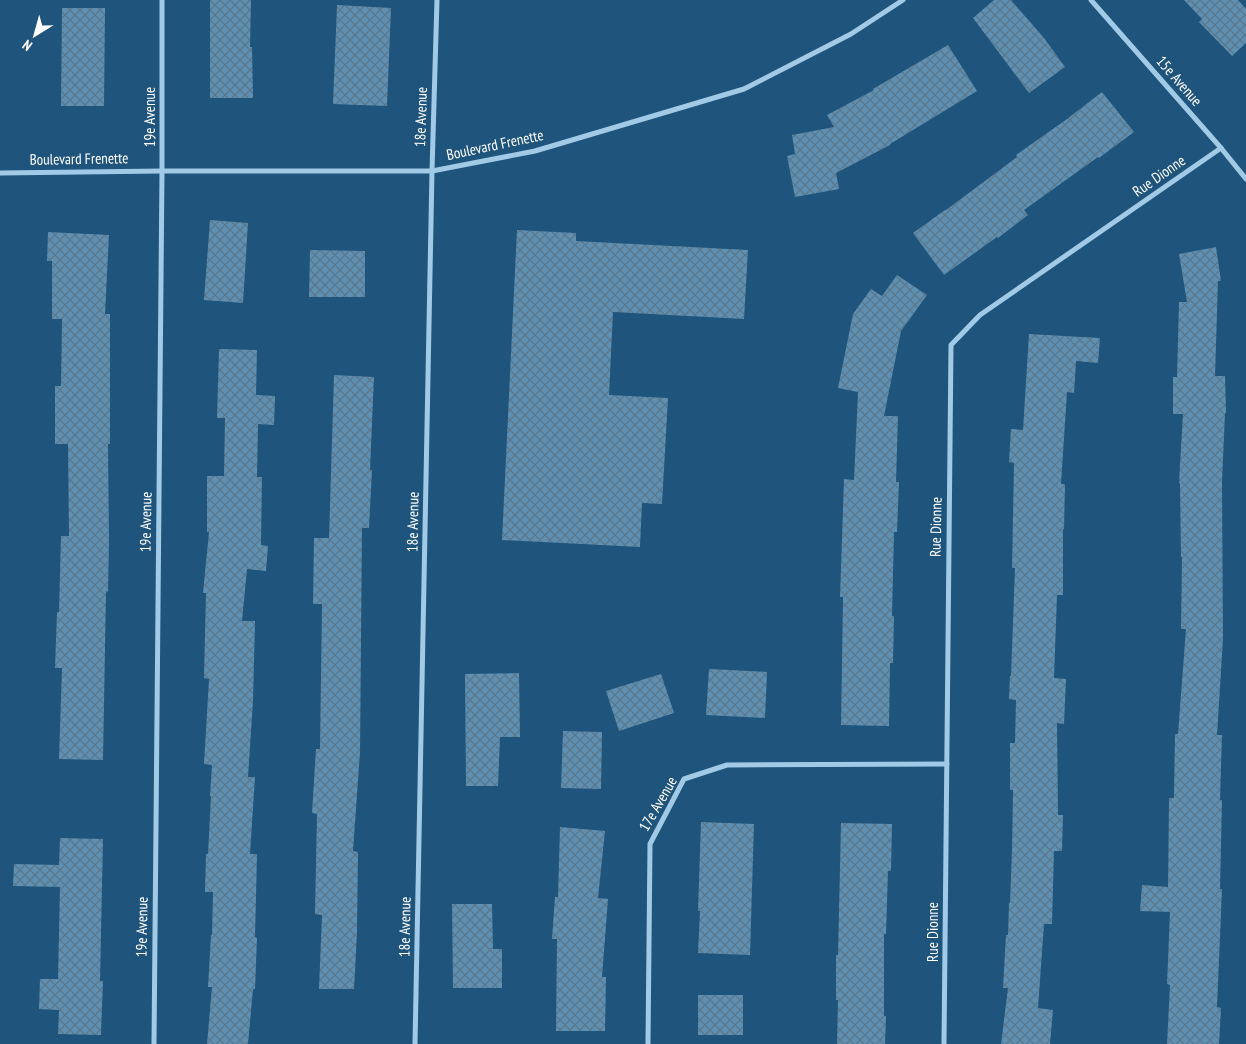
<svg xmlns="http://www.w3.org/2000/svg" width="1246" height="1044" viewBox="0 0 1246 1044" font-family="'PT Sans Narrow',sans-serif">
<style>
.building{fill:url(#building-cross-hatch)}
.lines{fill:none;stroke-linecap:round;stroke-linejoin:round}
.minor{stroke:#a1cae7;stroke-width:5}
.labels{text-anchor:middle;stroke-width:4;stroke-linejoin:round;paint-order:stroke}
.street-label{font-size:15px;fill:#fff;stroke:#1f547c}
</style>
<defs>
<pattern id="building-cross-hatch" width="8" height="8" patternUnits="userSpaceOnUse" patternTransform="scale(1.25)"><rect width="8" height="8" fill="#6090b1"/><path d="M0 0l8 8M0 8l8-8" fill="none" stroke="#59788e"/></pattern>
</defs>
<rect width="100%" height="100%" fill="#1f547c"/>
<g class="building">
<polygon points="210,0 251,0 250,47 252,47 253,98 210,98"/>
<polygon points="994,0 1011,0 1044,38 1065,67 1029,93 973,18"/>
<polygon points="1184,0 1238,0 1246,9 1246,43 1232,56 1199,22 1202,19"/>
<polygon points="337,5 391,8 387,106 333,104"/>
<polygon points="62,8 105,8 104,106 61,106"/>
<polygon points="948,45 977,91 890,144 890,145 836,173 839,189 795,197 787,156 795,154 792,135 834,127 827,115 874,90 873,89"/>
<polygon points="1102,92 1134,132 1099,158 1098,157 1024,210 1028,215 998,238 997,237 944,275 913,233 945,210 946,210 1017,157 1016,155 1067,119"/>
<polygon points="210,220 248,223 243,303 204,300"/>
<polygon points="517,230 576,233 576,241 748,250 744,319 613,312 609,395 668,398 662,504 642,503 640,547 502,540"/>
<polygon points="48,232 109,235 105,314 110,314 110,444 108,444 109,541 108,592 106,591 103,760 59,759 62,668 55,668 57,612 59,612 61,536 69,536 68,444 55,444 55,386 61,386 62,319 52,319 52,261 47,261"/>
<polygon points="1216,247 1221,281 1218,281 1215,376 1225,376 1226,413 1225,413 1222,482 1223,639 1217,735 1222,735 1220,800 1222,800 1220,889 1222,889 1217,1007 1221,1008 1219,1044 1167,1044 1170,985 1167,984 1170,912 1140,911 1142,885 1168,887 1169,798 1174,798 1175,734 1178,734 1186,629 1181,629 1182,557 1181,557 1180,483 1179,483 1183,414 1173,414 1173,377 1177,377 1179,302 1187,302 1179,254"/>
<polygon points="310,250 365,251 365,297 309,297"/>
<polygon points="897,275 927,295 901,331 884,416 898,416 896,482 899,482 897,532 894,532 892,616 894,616 893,663 890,663 889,726 841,725 843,597 840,597 844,479 854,480 858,392 838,388 853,314 871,289 882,296"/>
<polygon points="1029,334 1100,338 1098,363 1076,361 1074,393 1067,392 1061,484 1065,484 1064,529 1063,529 1063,595 1057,595 1054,678 1066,679 1064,724 1057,723 1058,815 1063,815 1062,851 1054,851 1052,924 1044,924 1038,1008 1053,1010 1050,1044 1001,1044 1008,988 1003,988 1006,935 1008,935 1009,903 1010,903 1012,850 1013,790 1010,790 1010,743 1015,743 1016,700 1009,699 1010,676 1011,676 1015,568 1012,568 1014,463 1009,462 1011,429 1023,430"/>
<polygon points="219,349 257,350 256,395 275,396 274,425 258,424 257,477 262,477 261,545 268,546 266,571 247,569 242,621 255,621 253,701 248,777 255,777 250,854 257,854 255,937 257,938 255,989 253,989 248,1044 207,1044 212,987 208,987 211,935 212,935 213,892 205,892 206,854 208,854 211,796 210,796 212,765 204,764 209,679 204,678 206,593 203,593 209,532 207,532 207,476 224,476 225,418 217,418"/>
<polygon points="334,375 374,377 370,470 372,470 369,528 362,528 360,752 353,851 358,852 357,932 354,989 319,989 322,915 315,914 317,814 312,813 316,749 320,749 322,604 313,604 314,538 329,538"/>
<polygon points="709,669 767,672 765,718 706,715"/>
<polygon points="519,673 520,737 500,737 498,786 466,786 465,674"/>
<polygon points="661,674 674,713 619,731 606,691"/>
<polygon points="563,731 602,732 601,789 561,788"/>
<polygon points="701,822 754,824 750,955 698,953 700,911 698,911"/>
<polygon points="841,823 892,824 891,871 888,871 886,934 884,934 884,1016 886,1016 885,1044 837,1044 838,1000 836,1000 836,955 838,955"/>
<polygon points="560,827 605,831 598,898 608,899 602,977 606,977 605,1031 556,1031 557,939 552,939 555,897 558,897"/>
<polygon points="60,838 103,839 100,981 103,981 101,1035 58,1034 59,1010 39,1009 40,979 58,979 60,887 13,886 14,864 59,865"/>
<polygon points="452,904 492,904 493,949 502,949 502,988 453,988"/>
<rect x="698" y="995" width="45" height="40"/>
</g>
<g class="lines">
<g class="minor">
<polyline points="1091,0 1221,148 1246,179"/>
<polyline points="0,173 162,171 432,171 535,151 744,89 851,34 903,0"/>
<polyline points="154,1044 162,171 162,0"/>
<polyline points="415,1044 432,171 437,0"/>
<polyline points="648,1044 650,844 684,779 727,765 947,764"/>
<polyline points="944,1044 951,345 980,315 1221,148"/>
</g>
</g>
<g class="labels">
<g class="street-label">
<text transform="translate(1179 81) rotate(49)" y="5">15e Avenue</text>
<text transform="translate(150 117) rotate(-90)" y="5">19e Avenue</text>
<text transform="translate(421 117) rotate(-88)" y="5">18e Avenue</text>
<text transform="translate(495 145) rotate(-12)" y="5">Boulevard Frenette</text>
<text transform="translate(79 159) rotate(-1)" y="5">Boulevard Frenette</text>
<text transform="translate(1159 176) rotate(-35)" y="5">Rue Dionne</text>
<text transform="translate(146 522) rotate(-89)" y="5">19e Avenue</text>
<text transform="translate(413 522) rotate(-89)" y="5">18e Avenue</text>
<text transform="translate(936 527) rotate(-89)" y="5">Rue Dionne</text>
<text transform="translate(658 804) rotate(-60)" y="5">17e Avenue</text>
<text transform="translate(142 927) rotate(-89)" y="5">19e Avenue</text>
<text transform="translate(405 927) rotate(-89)" y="5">18e Avenue</text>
<text transform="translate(933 932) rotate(-90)" y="5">Rue Dionne</text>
</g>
</g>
<g transform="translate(35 35) rotate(217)" stroke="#1f547c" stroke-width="4" paint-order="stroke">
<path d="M0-4L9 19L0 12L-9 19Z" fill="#ffffff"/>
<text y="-8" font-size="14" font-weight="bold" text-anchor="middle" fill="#ffffff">N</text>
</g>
</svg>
